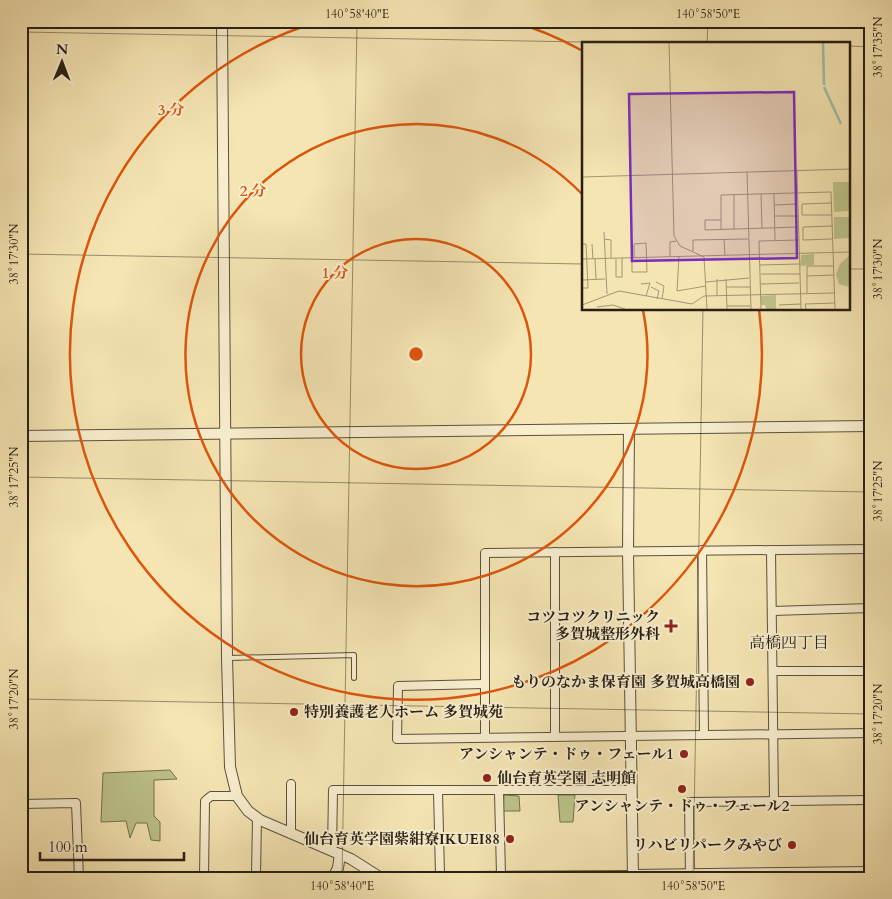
<svg xmlns="http://www.w3.org/2000/svg" width="892" height="899" viewBox="0 0 892 899" font-family="Cardo,'Noto Serif JP',serif">
<style>
.green{fill:#bdc48b;stroke:#727250}
.lines{fill:none;stroke-linecap:round;stroke-linejoin:round}
.service-casing{stroke:#5b503c;stroke-width:6}
.minor-casing{stroke:#5b503c;stroke-width:10}
.tertiary-casing{stroke:#5b503c;stroke-width:12}
.service{stroke:#f8eece;stroke-width:4}
.minor{stroke:#f8eece;stroke-width:8}
.tertiary{stroke:#f8eece;stroke-width:10}
.ticks{fill:none;stroke:#281f14;stroke-width:1;stroke-opacity:0.45}
.ring{fill:none;stroke:#de560c;stroke-width:2.5}
.poi-dot{fill:#8f2418;stroke:#f8eece;stroke-width:2}
.labels{text-anchor:middle;stroke-width:4;stroke-linejoin:round;paint-order:stroke}
.poi-label{font-size:15px;font-weight:bold;fill:#281f14;stroke:#f8eece;text-anchor:end}
.neighbourhood-label{font-size:16px;fill:#281f14;stroke:#f8eece}
.inset-river{fill:none;stroke:#9cbfab;stroke-width:2.5}
.inset-road{fill:none;stroke:#a39673;stroke-width:1}
.view{fill:#7b2cbf;fill-opacity:0.15;stroke:#7b2cbf;stroke-width:2.5}
.inset-edge{fill:none;stroke:#281f14;stroke-width:2.5}
.centre{fill:#de560c;stroke:#f8eece;stroke-width:2.5}
.ring-label{font-size:15px;text-anchor:middle;font-weight:bold;fill:#de560c;stroke:#f8eece;stroke-width:4;stroke-linejoin:round;paint-order:stroke}
.neatline{fill:none;stroke:#281f14;stroke-width:2}
.ticks-label{font-size:12px;text-anchor:middle;fill:#281f14}
</style>
<rect width="100%" height="100%" fill="#f5e5b3"/>
<filter id="stains"><feTurbulence type="fractalNoise" baseFrequency=".004" numOctaves="4"/><feColorMatrix values="0 0 0 0 .2 0 0 0 0 .09 0 0 0 0 .02 0 0 0 .5 -.17"/></filter>
<radialGradient id="worn" r=".72"><stop offset=".6" stop-color="#630" stop-opacity="0"/><stop offset="1" stop-color="#630" stop-opacity=".3"/></radialGradient>
<g class="green">
<polygon points="170,770 177,779 154,780 154,816 160,822 160,841 151,840 147,823 136,823 130,838 126,821 101,822 103,773"/>
<polygon points="504,795 519,796 520,811 503,811"/>
<polygon points="558,795 575,795 573,822 560,822"/>
</g>
<g class="lines">
<g class="service-casing">
<polyline id="service" points="229,658 354,655 354,678"/>
</g>
<g class="minor-casing">
<g id="minor">
<polyline points="702,550 704,735"/>
<polyline points="771,550 774,801"/>
<polyline points="772,611 871,608"/>
<polyline points="773,671 871,671"/>
<polyline points="484,684 398,686 397,739 871,733"/>
<polyline points="485,737 485,553 871,549"/>
<polyline points="555,737 555,552"/>
<polyline points="438,791 440,875"/>
<polyline points="499,792 501,875"/>
<polyline points="21,804 76,803 79,878"/>
<polyline points="291,834 291,784"/>
<polyline points="332,851 333,790 631,790"/>
<polyline points="256,876 257,818"/>
<polyline points="204,877 205,801 211,796 237,796"/>
<polyline points="191,878 633,875"/>
<polyline points="690,878 689,802 871,800"/>
</g>
</g>
<g class="tertiary-casing">
<g id="tertiary">
<polyline points="222,21 227,658 230,767 237,796 248,811 260,820 351,859 381,878"/>
<polyline points="629,429 628,552 633,878"/>
<polyline points="21,436 871,426"/>
<polyline points="633,875 871,872"/>
<polyline points="334,876 338,868 340,854"/>
</g>
</g>
<use href="#service" class="service"/>
<use href="#minor" class="minor"/>
<use href="#tertiary" class="tertiary"/>
</g>
<path class="ticks" d="M21 32 694 44M707 44 708 21M848 46 871 47M21 254 583 264M848 269H871M21 477 871 492M21 699 871 714M342 878 357 21M693 878 703 309"/>
<g class="ring">
<circle cx="416" cy="354" r="115"/>
<path d="M643 310A231 231 0 1 1 582 194"/>
<path d="M511 21A346 346 0 0 1 581 50M759 309A346 346 0 1 1 321 21"/>
</g>
<g class="poi-dot">
<path d="M668.5 618.5h5v5h5v5h-5v5h-5v-5h-5v-5h5z"/>
<circle cx="750" cy="682" r="5"/>
<circle cx="294" cy="712" r="5"/>
<circle cx="684" cy="754" r="5"/>
<circle cx="487" cy="778" r="5"/>
<circle cx="682" cy="789" r="5"/>
<circle cx="510" cy="839" r="5"/>
<circle cx="792" cy="845" r="5"/>
</g>
<g class="labels">
<g class="poi-label">
<text x="660" y="622">コツコツクリニック<tspan x="660" dy="17">多賀城整形外科</tspan></text>
<text x="740" y="687">もりのなかま保育園 多賀城高橋園</text>
<text x="304" y="717" text-anchor="start">特別養護老人ホーム 多賀城苑</text>
<text x="674" y="759">アンシャンテ・ドゥ・フェール1</text>
<text x="497" y="783" text-anchor="start">仙台育英学園 志明館</text>
<text x="682" y="811" text-anchor="middle">アンシャンテ・ドゥ・フェール2</text>
<text x="500" y="844">仙台育英学園紫紺寮IKUEI88</text>
<text x="782" y="850">リハビリパークみやび</text>
</g>
<g class="neighbourhood-label">
<text x="789" y="648">高橋四丁目</text>
</g>
</g>
<g transform="translate(582 42)">
<rect width="268" height="268" fill="#f5e5b3"/>
<path d="M251 140H267V169L252 170ZM252 175H267V196L252 197ZM232 212V223L218 224 219 213ZM267 214V245L257 242 254 232 258 222ZM194 253V267H184L183 263H179V254Z" fill="#bdc48b"/>
<path class="inset-river" d="M241 0 242 43M242 45 259 82"/>
<path class="inset-road" d="M87 0 92 194 98 204 122 215 125 267M215 129 219 267M165 130 169 267M0 135 268 127M179 152 180 186M192 152 193 198M152 153V187M250 161 220 162V173H250M192 163 215 162M193 174H216M139 178H123V188L216 185M139 187V153L249 150 253 267M22 190 25 252M22 197 29 198V216M250 197 221 198V185L251 184M142 198 143 213M0 202H4L6 246H0M10 202 11 217M111 209V198L166 197M88 214V200L94 199M97 214 95 249 124 244M50 216V230H65L64 201 52 202V216M0 217 268 210M13 217 14 237M34 217V235H40V216M178 223 217 222M179 232H218M225 234 252 233M144 237 145 267M0 238 23 237M74 240 82 244 80 257M124 240 167 236M59 242 68 241 64 254M179 242 217 241M69 245 77 249 75 257M145 245H168M225 251V224H252M135 254V237M0 263 37 249 110 262 122 254 252 251M197 263 219 262M145 264H168M15 265 31 263 43 267M179 267 177 199 217 198M224 267 223 262 253 261"/>
<path class="view" d="M212 50 215 216 50 219 47 52Z"/>
<rect width="268" height="268" class="inset-edge"/>
</g>
<circle cx="416" cy="354" r="8" class="centre"/>
<g class="ring-label">
<text x="171" y="115">3 分</text>
<text x="253" y="196">2 分</text>
<text x="335" y="278">1 分</text>
</g>
<rect width="892" height="899" fill="none" stroke="#f5e5b3" stroke-width="55"/>
<g transform="translate(62 62) rotate(1)" stroke="#f8eece" stroke-width="4" paint-order="stroke">
<path d="M0-4L9 19L0 12L-9 19Z" fill="#281f14"/>
<text y="-8" font-size="14" font-weight="bold" text-anchor="middle" fill="#281f14">N</text>
</g>
<path d="M40 852v8h144v-8" fill="none" stroke="#281f14" stroke-width="2.5"/>
<text x="48" y="852" font-size="15" fill="#281f14" stroke="#f8eece" stroke-width="4" paint-order="stroke">100 m</text>
<rect x="28" y="28" width="836" height="844" class="neatline"/>
<g class="ticks-label">
<text x="357" y="18">140°58'40"E</text>
<text x="708" y="18">140°58'50"E</text>
<text transform="translate(878 47) rotate(-90)" y="4">38°17'35"N</text>
<text transform="translate(14 254) rotate(-90)" y="4">38°17'30"N</text>
<text transform="translate(878 269) rotate(-90)" y="4">38°17'30"N</text>
<text transform="translate(14 477) rotate(-90)" y="4">38°17'25"N</text>
<text transform="translate(878 491) rotate(-90)" y="4">38°17'25"N</text>
<text transform="translate(14 699) rotate(-90)" y="4">38°17'20"N</text>
<text transform="translate(878 714) rotate(-90)" y="4">38°17'20"N</text>
<text x="342" y="890">140°58'40"E</text>
<text x="693" y="890">140°58'50"E</text>
</g>
<rect width="100%" height="100%" filter="url(#stains)"/>
<rect width="100%" height="100%" fill="url(#worn)"/>
</svg>
